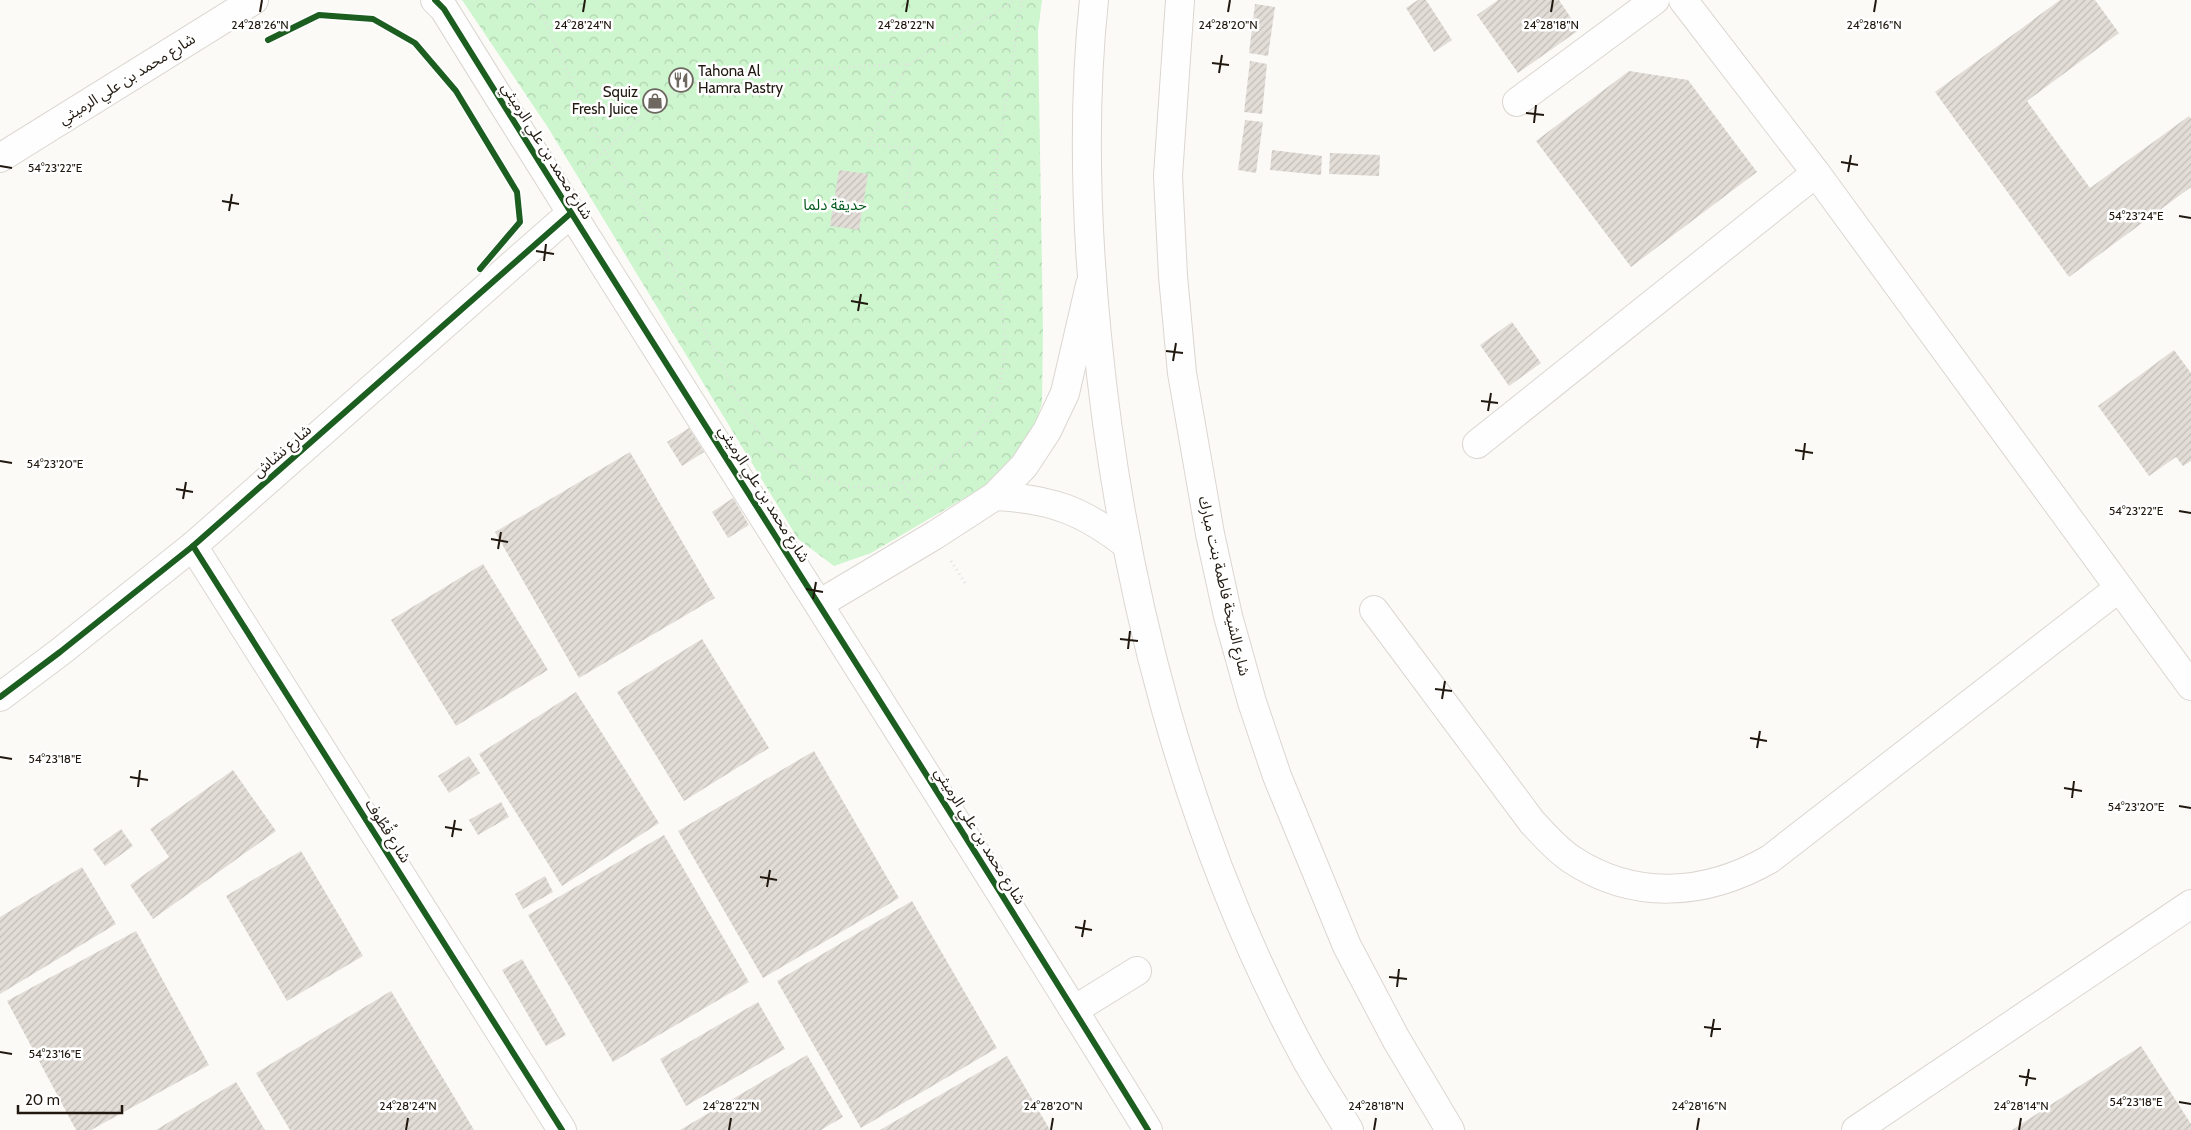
<svg xmlns="http://www.w3.org/2000/svg" width="2191" height="1130" viewBox="0 0 2191 1130" font-family="Cabin,'Noto Sans Arabic',sans-serif">
<style>
.park{fill:url(#park-crowns)}
.building{fill:url(#building-hatch)}
.lines{fill:none;stroke-linecap:round;stroke-linejoin:round}
.minor-casing{stroke:#dbd6d0;stroke-width:30}
.major-casing{stroke:#dbd6d0;stroke-width:30}
.path{stroke:#e2e0e0;stroke-width:3;stroke-dasharray:1 4;stroke-linecap:butt}
.minor{stroke:#fffefe;stroke-width:28}
.major{stroke:#fffefe;stroke-width:28}
.cycleway-casing{stroke:#fff;stroke-width:9}
.cycleway{stroke:#1b5e20;stroke-width:6}
.ticks{fill:none;stroke:#211910;stroke-width:2}
.labels{text-anchor:middle;stroke-width:5;stroke-linejoin:round;paint-order:stroke}
.poi-label{font-size:15px;fill:#211910;stroke:#fff;text-anchor:start}
.street-label{font-size:15px;fill:#211910;stroke:#fff}
.park-label{font-size:15px;fill:#045b1d;stroke:#fff}
.ticks-label{font-size:12px;text-anchor:middle;fill:#211910;stroke:#fff;stroke-width:5;stroke-linejoin:round;paint-order:stroke}
</style>
<defs>
<pattern id="park-crowns" width="20" height="18" patternUnits="userSpaceOnUse" patternTransform="scale(1.25)"><rect width="20" height="18" fill="#cdf6ce"/><path d="M2 6a3 3 0 1 1 6 0M12 15a3 3 0 1 1 6 0" fill="none" stroke="#b0d2b0"/></pattern>
<pattern id="building-hatch" width="6" height="6" patternUnits="userSpaceOnUse" patternTransform="scale(1.25)"><rect width="6" height="6" fill="#e3ddd7"/><path d="M-1 1l2-2M0 6l6-6M5 7l2-2" fill="none" stroke="#c2bdb8"/></pattern>
</defs>
<rect width="100%" height="100%" fill="#fcfaf7"/>
<polygon class="park" points="462,0 1042,0 1038,31 1043,330 1042,403 1029,445 1002,476 871,553 834,566 798,539 547,126"/>
<g class="building">
<polygon points="1418,0 1426,0 1452,40 1434,52 1406,8"/>
<polygon points="1498,0 1559,0 1579,30 1518,73 1477,15"/>
<polygon points="2060,0 2095,0 2119,33 2027,101 2090,188 2189,116 2191,119 2191,187 2069,277 1935,92"/>
<polygon points="1255,4 1275,7 1268,56 1249,53"/>
<polygon points="1250,61 1267,64 1262,114 1244,112"/>
<polygon points="1629,71 1688,80 1757,172 1631,267 1536,141"/>
<polygon points="1245,120 1263,122 1256,173 1238,170"/>
<polygon points="1272,150 1322,156 1321,175 1270,170"/>
<polygon points="1330,153 1380,155 1379,176 1329,174"/>
<polygon points="839,170 868,174 859,230 830,226"/>
<polygon points="1512,322 1541,363 1509,386 1480,345"/>
<polygon points="2174,350 2191,373 2191,461 2183,466 2176,457 2149,476 2098,406"/>
<polygon points="689,428 704,452 682,466 667,442"/>
<polygon points="630,452 715,598 579,678 495,532"/>
<polygon points="733,498 749,525 728,538 712,512"/>
<polygon points="483,564 548,670 456,726 391,620"/>
<polygon points="702,639 769,748 684,801 617,692"/>
<polygon points="576,692 659,823 562,886 479,754"/>
<polygon points="814,751 899,898 763,978 678,831"/>
<polygon points="469,756 480,773 449,793 438,776"/>
<polygon points="233,770 276,831 153,919 130,885 169,857 150,829"/>
<polygon points="501,802 509,817 478,835 469,820"/>
<polygon points="121,829 133,846 105,866 93,849"/>
<polygon points="664,835 749,982 613,1062 528,915"/>
<polygon points="301,851 363,956 287,1001 226,896"/>
<polygon points="82,867 116,924 0,994 0,917"/>
<polygon points="545,876 553,892 523,909 515,894"/>
<polygon points="912,901 997,1048 861,1128 777,981"/>
<polygon points="136,931 209,1065 91,1130 76,1130 7,1001"/>
<polygon points="522,959 566,1035 546,1046 502,970"/>
<polygon points="391,991 474,1130 290,1130 256,1073"/>
<polygon points="758,1002 785,1049 686,1106 660,1059"/>
<polygon points="2141,1046 2191,1124 2191,1130 2012,1130"/>
<polygon points="807,1055 843,1117 821,1130 680,1130"/>
<polygon points="1007,1056 1050,1130 880,1130"/>
<polygon points="236,1082 265,1130 156,1130"/>
</g>
<g class="lines">
<g class="minor-casing">
<g id="minor">
<path d="M435 0 444 9C676 384 917 754 1148 1130"/>
<polyline points="1683,0 1816,173 2191,686"/>
<polyline points="1517,102 1655,0"/>
<polyline points="0,158 254,0"/>
<polyline points="1477,444 1816,173"/>
<path d="M995 496C1051 499 1082 510 1127 545"/>
<polyline points="193,546 562,1130"/>
<polyline points="819,604 935,535 995,496 1024,466 1047,431 1065,393 1090,285"/>
<path d="M1374 610 1532 822C1544 835 1556 849 1571 859 1634 901 1706 896 1770 859L2119 588"/>
<polyline points="0,697 60,652 193,546 571,213"/>
<polyline points="1074,1010 1137,971"/>
<polyline points="1856,1130 2191,904"/>
</g>
</g>
<g class="major-casing">
<g id="major">
<path d="M1094 0C1082 112 1086 225 1097 336 1121 585 1186 838 1306 1059 1319 1083 1335 1106 1349 1130"/>
<polyline points="1180,0 1168,176 1173,276 1182,373 1210,534 1228,616 1252,702 1277,776 1347,946 1396,1039 1450,1130"/>
</g>
</g>
<g class="path">
<polyline points="535,0 605,152 644,210 747,416 770,447 812,476 851,487 876,487 902,483 928,473 970,442 986,421 1000,385 1006,346 996,242 997,159 1022,0"/>
<polyline points="582,171 662,99 694,82 732,73 909,64 1016,0"/>
<polyline points="905,208 914,148 868,145 908,64"/>
<polyline points="902,483 919,510"/>
<polyline points="951,561 967,586"/>
</g>
<use href="#minor" class="minor"/>
<use href="#major" class="major"/>
<g class="cycleway-casing">
<g id="cycleway">
<path d="M435 0 444 9C676 384 917 754 1148 1130"/>
<polyline points="268,40 319,15 373,19 415,43 456,91 517,192 520,222 480,269"/>
<polyline points="193,546 562,1130"/>
<polyline points="0,697 60,652 193,546 571,213"/>
</g>
</g>
<use href="#cycleway" class="cycleway"/>
</g>
<path class="ticks" d="M260 12 262 0M583 12 585 0M906 12 908 0M1228 12 1230 0M1551 12 1553 0M1874 12 1876 0M1212 63 1229 65M1219 73 1222 55M1526 113 1544 115M1534 123 1536 105M1841 162 1858 165M0 166 12 168M1848 172 1851 155M222 201 239 204M229 211 232 194M2179 216 2191 218M536 251 554 254M544 261 546 244M851 301 868 304M858 311 861 294M1166 351 1183 353M1173 361 1176 343M1481 401 1498 403M1488 411 1491 393M1795 450 1813 453M1803 460 1805 443M0 461 12 463M176 489 193 492M183 499 186 482M2179 511 2191 513M491 539 508 542M498 549 501 532M806 589 823 592M813 599 816 582M1120 639 1138 641M1128 649 1130 631M1435 689 1452 691M1442 699 1445 681M1750 738 1767 741M1757 748 1760 731M0 757 12 759M130 777 148 780M138 787 140 770M2064 788 2082 791M2072 798 2074 781M2179 806 2191 808M445 827 462 830M452 837 455 820M760 877 777 880M767 887 770 870M1075 927 1092 930M1082 937 1085 920M1389 977 1407 979M1397 987 1399 969M1704 1027 1721 1029M1711 1037 1714 1019M0 1052 12 1054M2019 1076 2036 1079M2026 1086 2029 1069M2179 1102 2191 1104M406 1130 408 1118M729 1130 731 1118M1051 1130 1053 1118M1374 1130 1376 1118M1697 1130 1699 1118M2019 1130 2021 1118"/>
<defs>
<g id="restaurant-ring" transform="scale(1.25)"><circle r="9.5" fill="#fff" stroke="#6e6861" stroke-width="1.5"/><path d="M-5-6h1v4h1v-4h1v4h1v-4h1v5L-1.5 .5V6h-2V.5L-5-1ZM5-6V6H3V1.5H1.5Q1.5-4 5-6Z" fill="#6e6861"/></g>
<g id="shop-ring" transform="scale(1.25)"><circle r="9.5" fill="#fff" stroke="#6e6861" stroke-width="1.5"/><path d="M-5-2.5h2.3a2.7 3.5 0 0 1 5.4 0H5L5.5 6h-11ZM-1.5-2.5h3a1.5 2.3 0 0 0-3 0Z" fill="#6e6861"/></g>
</defs>
<g fill-rule="evenodd">
<use href="#restaurant-ring" x="681" y="80"/>
<use href="#shop-ring" x="655" y="101"/>
</g>
<g class="labels">
<g class="poi-label">
<text x="698" y="76">Tahona Al<tspan x="698" dy="17">Hamra Pastry</tspan></text>
<text x="638" y="97" text-anchor="end">Squiz<tspan x="638" dy="17">Fresh Juice</tspan></text>
</g>
<g class="street-label">
<text transform="translate(127 79) rotate(-32)" y="5">شارع محمد بن علي الرميثي</text>
<text transform="translate(547 151) rotate(58)" y="5">شارع محمد بن علي الرميثي</text>
<text transform="translate(282 451) rotate(-41)" y="5">شارع نشاش</text>
<text transform="translate(764 494) rotate(58)" y="5">شارع محمد بن علي الرميثي</text>
<text transform="translate(1224 586) rotate(77)" y="5">شارع الشيخة فاطمة بنت مبارك</text>
<text transform="translate(388 831) rotate(58)" y="5">شارع قُطُوف</text>
<text transform="translate(980 836) rotate(58)" y="5">شارع محمد بن علي الرميثي</text>
</g>
<g class="park-label">
<text x="835" y="210">حديقة دلما</text>
</g>
</g>
<g class="ticks-label">
<text x="260" y="29">24°28'26"N</text>
<text x="583" y="29">24°28'24"N</text>
<text x="906" y="29">24°28'22"N</text>
<text x="1228" y="29">24°28'20"N</text>
<text x="1551" y="29">24°28'18"N</text>
<text x="1874" y="29">24°28'16"N</text>
<text x="55" y="172">54°23'22"E</text>
<text x="2136" y="220">54°23'24"E</text>
<text x="55" y="468">54°23'20"E</text>
<text x="2136" y="515">54°23'22"E</text>
<text x="55" y="763">54°23'18"E</text>
<text x="2136" y="811">54°23'20"E</text>
<text x="55" y="1058">54°23'16"E</text>
<text x="2136" y="1106">54°23'18"E</text>
<text x="408" y="1110">24°28'24"N</text>
<text x="731" y="1110">24°28'22"N</text>
<text x="1053" y="1110">24°28'20"N</text>
<text x="1376" y="1110">24°28'18"N</text>
<text x="1699" y="1110">24°28'16"N</text>
<text x="2021" y="1110">24°28'14"N</text>
</g>
<path d="M18 1105v8h104v-8" fill="none" stroke="#211910" stroke-width="2.5"/>
<text x="25" y="1105" font-size="15" fill="#211910" stroke="#ffffff" stroke-width="4" paint-order="stroke">20 m</text>
</svg>
